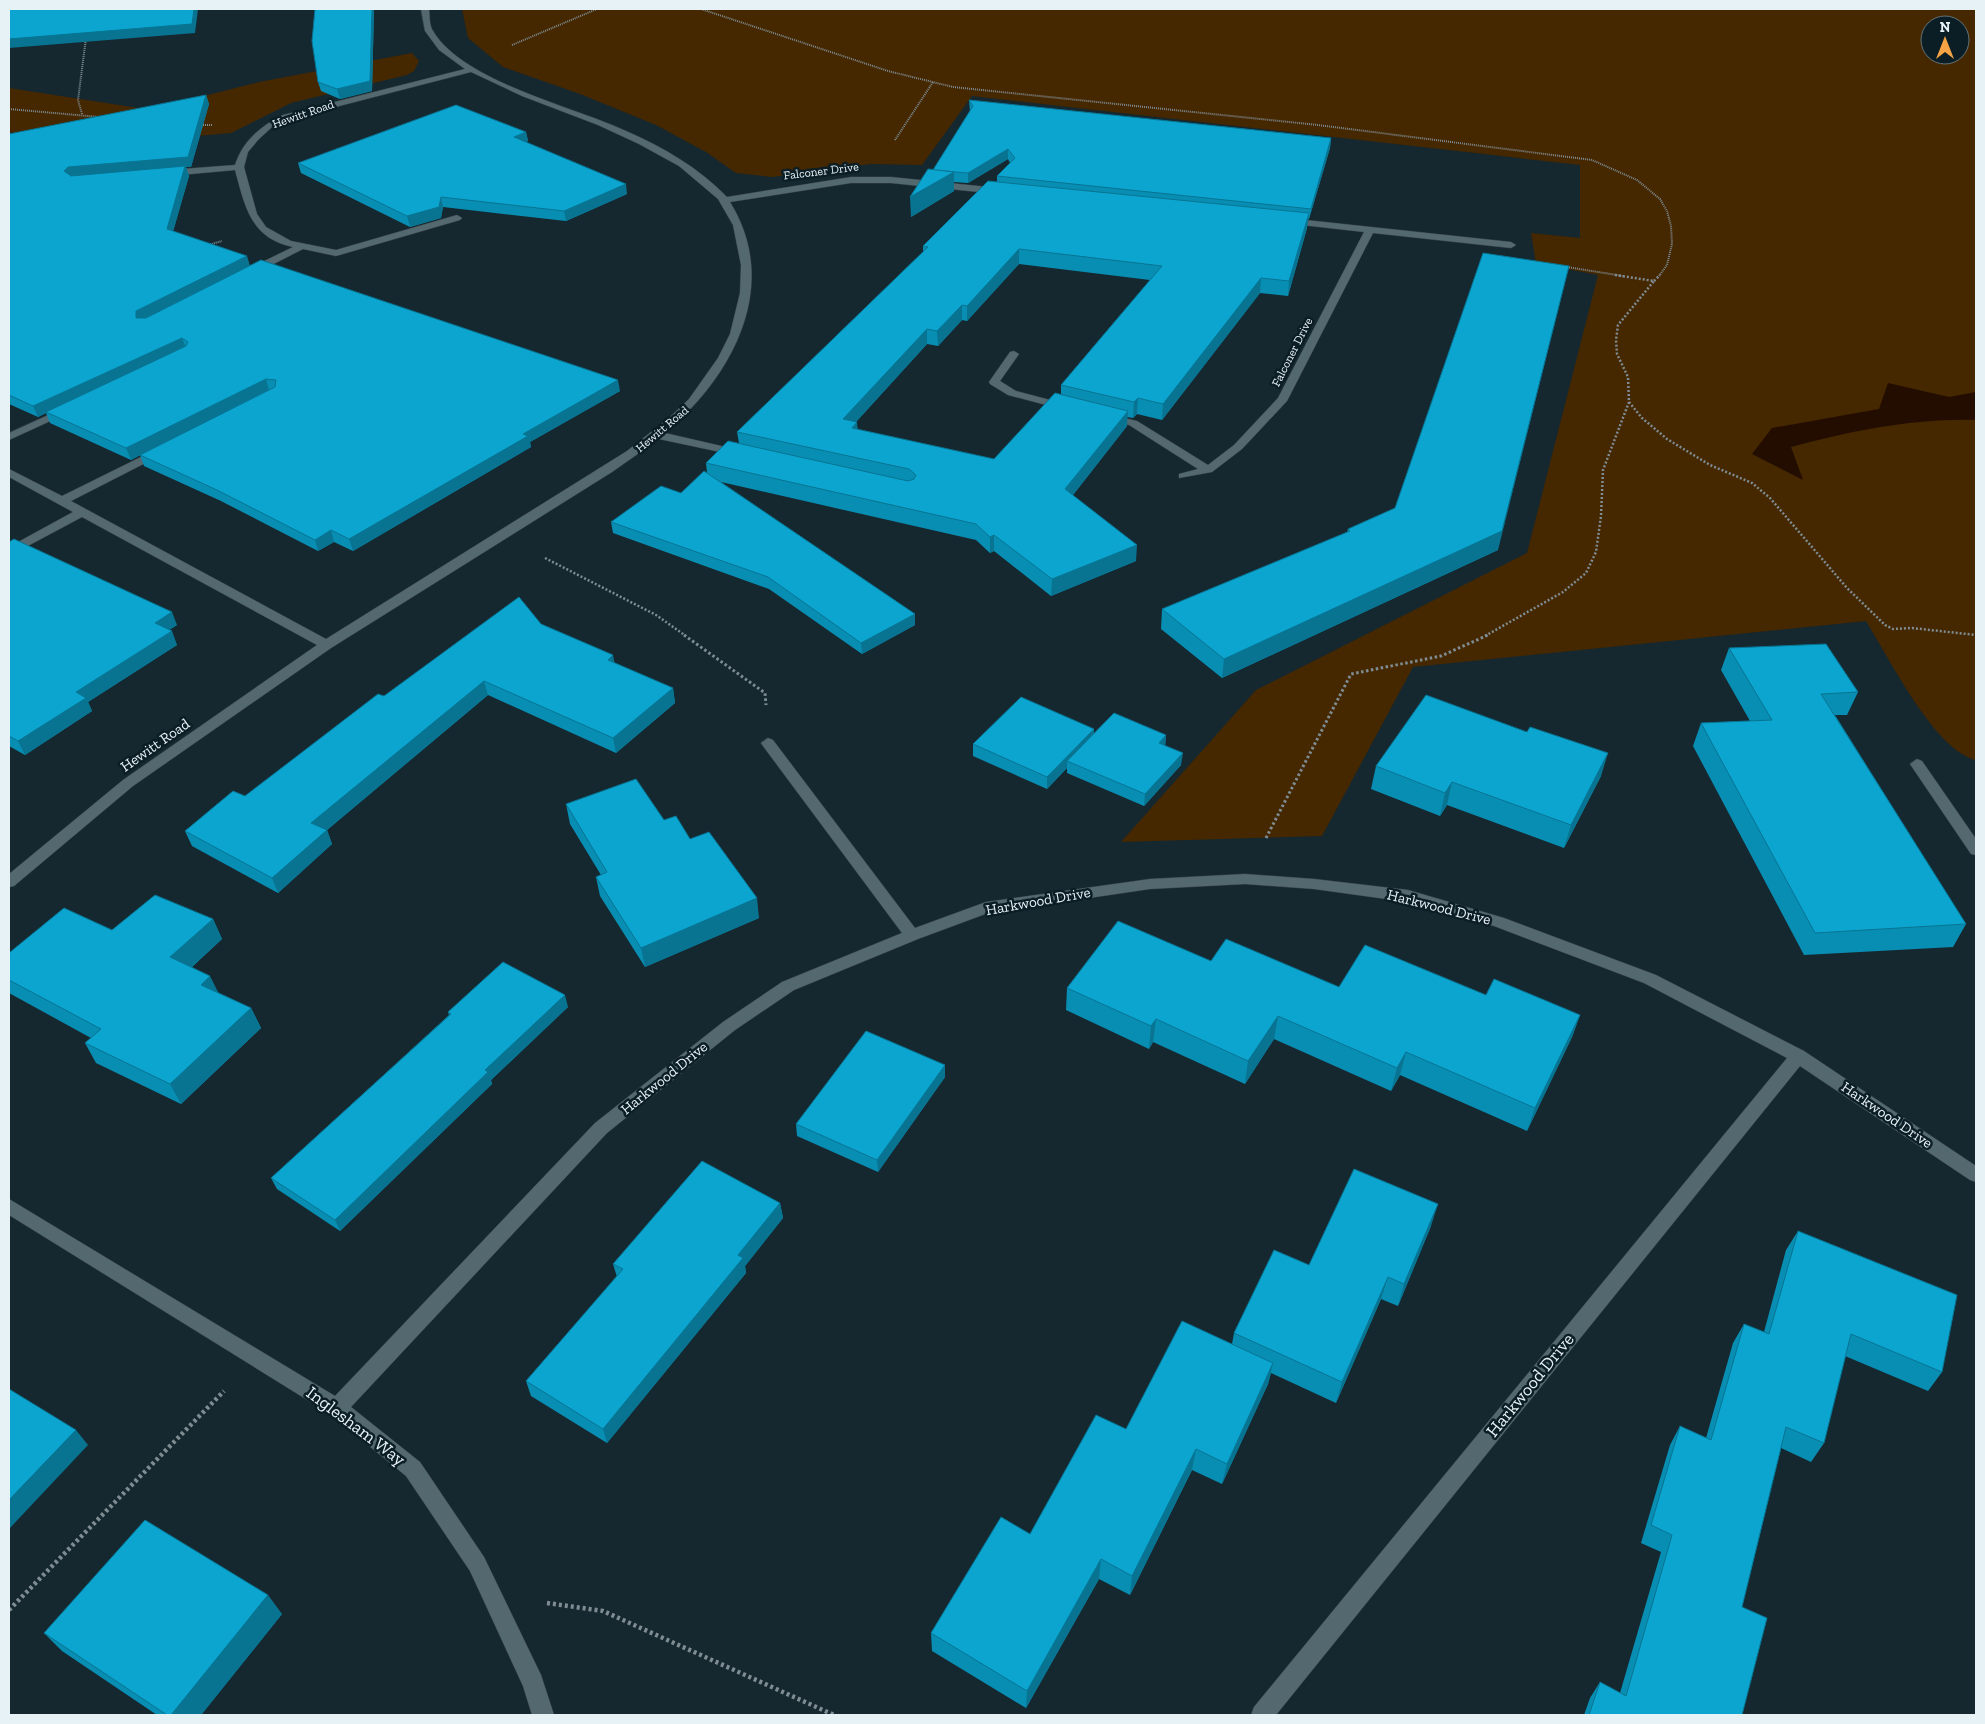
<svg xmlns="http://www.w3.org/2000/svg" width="1985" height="1724" viewBox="0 0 1985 1724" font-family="'Zilla Slab',serif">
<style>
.green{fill:#452700;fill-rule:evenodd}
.water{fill:#220d00}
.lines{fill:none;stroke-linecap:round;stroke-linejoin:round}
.minor-casing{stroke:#344248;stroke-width:1}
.path-far3{stroke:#7f8d93;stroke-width:2;stroke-dasharray:1 1;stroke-linecap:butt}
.path-far2{stroke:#7f8d93;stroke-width:2.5;stroke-dasharray:2 2;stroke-linecap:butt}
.path-far1{stroke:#7f8d93;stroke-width:3;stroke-dasharray:2.5 2.5;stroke-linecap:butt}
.path{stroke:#7f8d93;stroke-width:4.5;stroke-dasharray:3 3;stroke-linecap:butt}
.minor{fill:#546870;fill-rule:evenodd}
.wall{fill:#098eb3;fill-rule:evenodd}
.shaded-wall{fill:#087492}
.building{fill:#0ba5d0;stroke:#087492}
.labels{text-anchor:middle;stroke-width:5;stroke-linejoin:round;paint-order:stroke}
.far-street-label{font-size:12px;fill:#e7f2f7;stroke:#0c1e25}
.street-label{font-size:15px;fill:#e7f2f7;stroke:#0c1e25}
.near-street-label{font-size:18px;fill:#e7f2f7;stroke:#0c1e25}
</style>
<rect width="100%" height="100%" fill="#16282f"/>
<g class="green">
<path d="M462 9H1976V760C1935 751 1889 658 1866 621L1413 667 1322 836 1121 842 1256 690 1527 553 1598 275 1536 263 1531 233 1580 238V165L972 96 922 165 871 164 772 177 736 173 706 152 656 125 580 94 503 67 468 38ZM1930 25H1960V55H1930Z"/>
<polygon points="412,53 419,61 414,71 407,75 291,103 231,133 139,141 37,137 9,132 9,88 158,111 204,96 259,82"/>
</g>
<path class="water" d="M1888 383 1949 397 1976 392V420C1915 418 1850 431 1791 447L1803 480 1752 454 1772 428 1879 409Z"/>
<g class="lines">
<g class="minor-casing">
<g id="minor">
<path d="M421 9H429C430 16 429 25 433 31 464 82 572 106 626 131 663 147 699 168 727 197L851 177H891L998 188 1003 191 998 194 891 183H851L730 202C782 286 732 377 665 433L743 451V455L739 456 659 439 612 472 331 648 133 786 14 886 9 887V874L123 780 317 645 82 517 9 556V547L73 512 9 477V469L62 496 157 449H165V453L71 501 326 639 627 451 670 417 689 399 718 358 730 334 740 293 741 265 733 225 718 199 679 166 639 144 598 125 522 96 471 72 289 119 272 127 258 140 248 152 244 167 257 214 266 227 291 241 336 250 457 215 462 218 460 220 336 256 303 249 254 274H246V270L293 247C250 238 245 206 235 170L169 176 164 173 169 170 235 165C243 140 261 126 283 115L465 69 439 50 425 31Z"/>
<polygon points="1287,218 1511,242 1516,245 1511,248 1373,233 1287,401 1242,449 1212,472 1179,478 1179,474 1198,469 1129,425 1103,419 1101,417 1107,414 1137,421 1208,465 1234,445 1278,398 1364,232 1284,223 1282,221"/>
<polygon points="1014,351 1019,354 1000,381 1016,391 1069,405 1069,409 1065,410 1008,395 990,384 989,382 1010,352"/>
<polygon points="66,407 70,408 70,412 9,440 9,433"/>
<polygon points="768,738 773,740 915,928 986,902 1150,879 1245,874 1314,879 1408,890 1504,918 1656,975 1804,1051 1976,1166 1976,1182 1970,1180 1800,1066 1276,1715 1251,1715 1254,1707 1787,1058 1644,983 1494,926 1408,902 1314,889 1245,884 1150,889 988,913 918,939 794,990 735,1030 607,1133 351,1407 420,1462 484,1557 541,1675 554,1715 532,1715 523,1686 470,1571 406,1476 330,1414 9,1215 9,1199 335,1396 595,1123 723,1022 782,982 902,933 763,746 761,743"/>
<polygon points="1917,759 1922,761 1976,839 1976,855 1971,854 1910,764"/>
</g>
</g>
<g class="path-far3">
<polyline points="701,9 888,71 953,87 1318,125 1592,160 1637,180 1660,199 1667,211 1671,226 1672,244 1667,265 1659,276"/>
<polyline points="512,45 597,9"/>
<polyline points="9,109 99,117"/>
<polyline points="82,114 78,100 86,38"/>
<polyline points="199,125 213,125"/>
<polyline points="895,140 933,82"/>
<polyline points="208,245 222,241"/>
<polyline points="1567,267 1623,276"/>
</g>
<g class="path-far2">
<polyline points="1615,275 1654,281 1618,325 1616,340 1617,354 1628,377 1629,402 1642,418 1667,439 1710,465 1752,483 1770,498 1847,588 1885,625 1893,629 1912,628 1976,635"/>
<polyline points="1654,281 1660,275"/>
<polyline points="545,558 656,615 686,636"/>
<polyline points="1485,636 1563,592 1586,573 1596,552 1601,516 1603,470 1629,402"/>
</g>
<g class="path-far1">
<polyline points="684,635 765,693 766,705"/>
<polyline points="1266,838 1351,674 1441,656 1488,635"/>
</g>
<g class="path">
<polyline points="547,1603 603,1611 834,1715"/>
<polyline points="9,1610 224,1391"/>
</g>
<use href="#minor" class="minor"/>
</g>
<g class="wall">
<polygon points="315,9 374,9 372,91 340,99 321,91 318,82"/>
<polygon points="206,95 209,104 191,167 186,167 189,176 173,231 250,266 620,391 530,442 531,447 353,551 334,542 318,551 221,501 144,466 140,455 131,460 50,423 46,413 38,417 9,404 9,134"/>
<path d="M969 100 1331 138 1330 148 1309 219H1308L1307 228 1288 296 1260 293 1162 420 1137 414 1133 418 1127 417V426L1073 495 1136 561 1051 596 994 551 990 553 976 540 721 482 915 614V625L862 654 769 589 613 533 611 522 681 493 707 473 706 463 739 443 737 432 923 252V246L997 182V176L1010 163 1008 159 968 183 954 182V191L911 217 933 170 970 111ZM1019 264 1150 280 1061 385V394L994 459 858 430 856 422 927 344 938 346 962 320 967 321Z"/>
<polygon points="526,132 528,141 526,142 627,194 566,221 443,207 441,218 410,227 301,173 298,163"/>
<polygon points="1348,529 1498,550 1222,678 1161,629 1162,609 1347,532"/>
<polygon points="9,542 177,625 169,630 177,645 88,702 92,711 25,755 9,746"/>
<polygon points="541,624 615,663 673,688 675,703 616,753 488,695 327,830 332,844 278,893 192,846 185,831 245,796 384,696"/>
<polygon points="1729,648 1858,692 1847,715 1835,715 1966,924 1953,947 1804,955 1693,746 1701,723 1750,721 1721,670"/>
<polygon points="1094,729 1094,734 1166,735 1165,746 1181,765 1144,806 1067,773 1067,768 1047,789 973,756 973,744"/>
<polygon points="1376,766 1601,776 1564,848 1447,805 1440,816 1371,789"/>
<polygon points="566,804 664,820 690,839 759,918 645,967 600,896 596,877 601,875 570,824"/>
<polygon points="213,919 222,939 192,967 219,993 251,1008 261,1028 181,1104 96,1063 85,1043 91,1038 9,993 9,953 112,930"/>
<polygon points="1211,961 1339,987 1486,995 1580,1015 1572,1037 1527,1131 1400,1075 1391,1091 1274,1039 1245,1084 1153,1042 1149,1049 1066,1010 1067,988"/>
<polygon points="568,1007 491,1080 492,1084 340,1231 277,1189 271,1178 449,1015 448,1012"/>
<polygon points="945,1065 945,1077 878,1172 797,1136 796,1124"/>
<polygon points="780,1203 783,1218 745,1266 746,1273 607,1443 531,1396 526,1381 617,1277 613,1264"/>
<polygon points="1431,1226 1398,1306 1381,1299 1336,1403 1271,1373 1268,1384 1222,1484 1192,1470 1130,1595 1099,1579 1026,1708 932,1651 931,1633 1030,1534 1126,1429 1232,1344 1234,1333 1309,1265"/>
<polygon points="1798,1231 1942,1372 1928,1391 1845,1356 1824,1443 1811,1462 1781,1448 1742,1607 1742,1715 1584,1715 1590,1698 1600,1682 1620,1693 1661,1552 1641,1543 1670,1445 1680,1426 1706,1438 1733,1343 1744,1324 1764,1332 1786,1250"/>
<polygon points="282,1614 201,1715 157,1715 62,1651 44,1633"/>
</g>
<g class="shaded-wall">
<polygon points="194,9 198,9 195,33 9,48 9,39"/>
<polygon points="372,9 374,9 372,91 340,99 337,89"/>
<polygon points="206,95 209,104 191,167 186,167 189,176 171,239 72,177 64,171 68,167"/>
<polygon points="526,132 528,141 515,147 514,137"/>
<polygon points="1331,138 1330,148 1309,219 1311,209"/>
<polygon points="1008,149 1008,159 968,183 968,173"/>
<polygon points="954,172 954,191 911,217 910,197"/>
<polygon points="626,184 627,194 566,221 564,211"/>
<polygon points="441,197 443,207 441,218 410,227 407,216"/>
<polygon points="1309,213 1307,228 1288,296 1289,281"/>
<polygon points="1019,249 1019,264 967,321 967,306"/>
<polygon points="247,256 250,266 140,321 136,318 136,311"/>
<polygon points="1569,266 1498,550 1222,678 1224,659 1502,531"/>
<polygon points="1261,278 1260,293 1162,420 1163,404"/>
<polygon points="962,305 962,320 938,346 937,331"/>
<polygon points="927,329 927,344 844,435 843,419"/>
<polygon points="182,338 186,348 46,412 46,413 38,417 33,406"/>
<polygon points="266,379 269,390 131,460 126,448"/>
<polygon points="618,380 620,391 530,442 531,447 353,551 349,539 523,434"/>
<polygon points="1138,398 1137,414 1133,418 1134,402"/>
<polygon points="1128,411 1127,426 1065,505 1065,489"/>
<polygon points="857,422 858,438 852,428"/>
<polygon points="331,530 334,542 318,551 315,540"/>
<polygon points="994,535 994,551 990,553 990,537"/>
<polygon points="1137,545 1136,561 1051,596 1052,579"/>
<polygon points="172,612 177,625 160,636 155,623"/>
<polygon points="915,614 915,625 862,654 861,643"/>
<polygon points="172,631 177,645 88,702 92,711 25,755 18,741 76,692"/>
<polygon points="613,655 616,670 608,660"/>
<polygon points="484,681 488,695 327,830 332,844 278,893 272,878 311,823"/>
<polygon points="673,688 675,703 616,753 613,738"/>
<polygon points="1094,729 1093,740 1067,761 1067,768 1047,789 1047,777"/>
<polygon points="1166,735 1165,747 1159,743"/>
<polygon points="1183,753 1181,765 1144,806 1145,794"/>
<polygon points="1608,753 1601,776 1564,848 1571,825"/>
<polygon points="1452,782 1447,805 1440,816 1445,793"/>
<polygon points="757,898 759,918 645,967 641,948"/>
<polygon points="213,919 222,939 180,977 170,957"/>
<polygon points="210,976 220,996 201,985"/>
<polygon points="565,995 568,1007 491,1080 492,1084 340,1231 335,1220 485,1070"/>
<polygon points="251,1008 261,1028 181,1104 170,1084"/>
<polygon points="1580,1015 1572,1037 1527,1131 1535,1108"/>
<polygon points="1278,1016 1274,1039 1245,1084 1248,1061"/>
<polygon points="1156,1019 1153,1042 1149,1049 1151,1026"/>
<polygon points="1406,1052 1400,1075 1391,1091 1397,1068"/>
<polygon points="945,1065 945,1077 878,1172 877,1160"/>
<polygon points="780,1203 783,1218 745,1266 746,1273 607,1443 603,1429 738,1255"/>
<polygon points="1438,1204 1431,1226 1398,1306 1404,1284"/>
<polygon points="1388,1277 1381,1299 1336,1403 1342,1382"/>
<polygon points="1273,1363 1268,1384 1222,1484 1227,1464"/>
<polygon points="76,1430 88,1445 9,1529 9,1500"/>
<polygon points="1196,1449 1192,1470 1130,1595 1132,1576"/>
<polygon points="1101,1559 1099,1579 1026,1708 1027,1691"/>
<polygon points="268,1595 282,1614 201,1715 171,1715"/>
</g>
<g class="building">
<polygon points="9,9 194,9 192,24 9,39"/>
<polygon points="315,9 372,9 370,81 337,89 318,82 312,41"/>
<polygon points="206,95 188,157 68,167 64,171 71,176 185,166 167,229 247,256 136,311 136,318 146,318 261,260 618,380 523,434 528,436 349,539 331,530 315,540 217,490 140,455 275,387 276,380 266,379 126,448 46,412 186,346 188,342 182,338 33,406 9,395 9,134"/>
<polygon points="969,100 1331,138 1311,209 997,176 1015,158 1008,149 968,173 933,170 973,106"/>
<polygon points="456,105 526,132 514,137 626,184 564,211 441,197 439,207 407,216 298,163"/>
<polygon points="928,169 954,172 910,197"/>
<polygon points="988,181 1309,213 1289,281 1261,278 1163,404 1138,398 1134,402 1061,385 1162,266 1019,249 967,306 962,305 937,331 927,329 843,419 857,422 852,428 994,459 1055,393 1128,411 1065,489 1137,545 1052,579 994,535 990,537 976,524 706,463 728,441 908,481 914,479 916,475 909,469 737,432 928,247 923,246"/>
<polygon points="1483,253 1569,266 1502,531 1224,659 1162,609 1350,531 1348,529 1395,508"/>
<polygon points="704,471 915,614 861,643 768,577 611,522 661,486 681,493"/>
<polygon points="14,539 172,612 155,623 172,631 76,692 86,698 18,741 9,736 9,542"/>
<polygon points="519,597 541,624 613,655 608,660 673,688 613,738 484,681 311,823 327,830 272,878 185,831 233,791 245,796 378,694 384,696"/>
<polygon points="1826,644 1858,692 1821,694 1966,924 1815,933 1701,723 1772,720 1729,648"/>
<polygon points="1426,695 1527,732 1530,727 1608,753 1571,825 1452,782 1445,793 1376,766"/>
<polygon points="1021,697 1094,729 1047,777 973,744"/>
<polygon points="1114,713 1166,735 1159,743 1183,753 1145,794 1067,761"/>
<polygon points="636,779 664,820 676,816 690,839 709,832 757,898 641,948 596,877 607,872 566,804"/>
<polygon points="155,895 213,919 170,957 210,976 201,985 251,1008 170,1084 85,1043 101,1029 9,980 9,953 64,908 112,930"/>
<polygon points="1118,921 1211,961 1226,939 1339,987 1365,945 1486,995 1494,979 1580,1015 1535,1108 1406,1052 1397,1068 1278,1016 1248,1061 1156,1019 1151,1026 1067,988"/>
<polygon points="503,962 565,995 485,1070 488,1072 335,1220 271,1178 451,1014 448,1012"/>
<polygon points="866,1031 945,1065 877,1160 796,1124"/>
<polygon points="702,1161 780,1203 738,1255 743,1258 603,1429 526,1381 623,1269 613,1264"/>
<polygon points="1354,1169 1438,1204 1404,1284 1388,1277 1342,1382 1234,1333 1274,1250 1309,1265"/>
<polygon points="1798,1231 1957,1295 1942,1372 1851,1334 1824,1443 1786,1427 1742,1607 1767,1618 1742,1715 1589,1715 1600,1682 1626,1696 1672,1535 1651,1525 1680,1426 1711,1440 1744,1324 1769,1334"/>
<polygon points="1182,1321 1273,1363 1227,1464 1196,1449 1132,1576 1101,1559 1027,1691 931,1633 1001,1517 1030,1534 1096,1415 1126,1429"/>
<polygon points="9,1389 76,1430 9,1500"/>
<polygon points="145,1520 268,1595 171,1715 167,1715 44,1633"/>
</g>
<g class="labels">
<g class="far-street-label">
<text transform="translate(303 114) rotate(-19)" y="4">Hewitt Road</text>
<text transform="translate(821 171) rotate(-7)" y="4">Falconer Drive</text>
<text transform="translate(1292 352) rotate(-63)" y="4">Falconer Drive</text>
<text transform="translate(662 429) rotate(-40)" y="4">Hewitt Road</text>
</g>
<g class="street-label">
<text transform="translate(155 745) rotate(-35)" y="5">Hewitt Road</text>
<text transform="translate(1038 901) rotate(-10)" y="5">Harkwood Drive</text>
<text transform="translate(1439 907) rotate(14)" y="5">Harkwood Drive</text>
<text transform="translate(664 1078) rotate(-39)" y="5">Harkwood Drive</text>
<text transform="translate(1887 1115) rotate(34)" y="5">Harkwood Drive</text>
</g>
<g class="near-street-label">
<text transform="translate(1530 1385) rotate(-51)" y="6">Harkwood Drive</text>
<text transform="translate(356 1426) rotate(37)" y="6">Inglesham Way</text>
</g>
</g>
<rect width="1985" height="1724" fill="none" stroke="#e7f2f7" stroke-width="20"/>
<g transform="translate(1945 40)"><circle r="24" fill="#0c1e25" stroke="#647379"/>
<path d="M0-4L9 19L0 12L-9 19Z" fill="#f5a345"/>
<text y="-8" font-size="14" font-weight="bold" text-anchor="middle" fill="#e7f2f7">N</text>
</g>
</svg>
